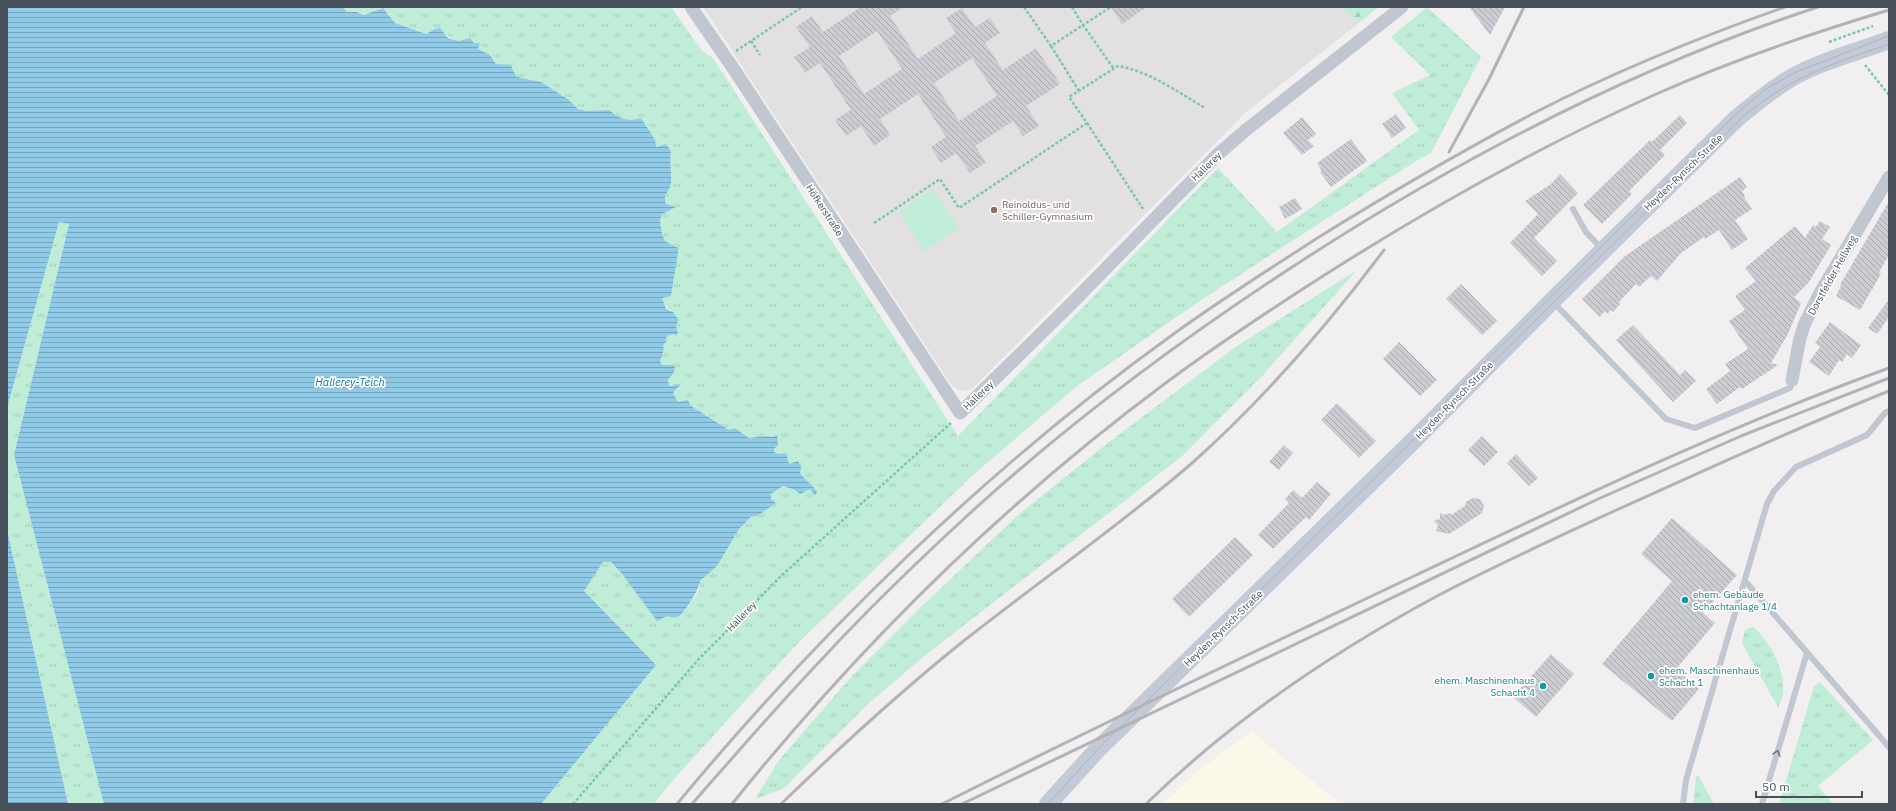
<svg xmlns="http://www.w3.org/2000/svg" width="1896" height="811" viewBox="0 0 1896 811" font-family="'IBM Plex Sans',sans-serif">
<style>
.commercial{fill:#fbf8e9}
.education{fill:#e2e0e0}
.grass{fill:url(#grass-tufts)}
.forest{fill:url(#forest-firs)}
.park{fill:#bfedd7}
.water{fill:url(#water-rules)}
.building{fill:url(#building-back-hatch);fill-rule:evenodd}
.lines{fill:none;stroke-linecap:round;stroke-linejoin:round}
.path{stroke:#79c9ac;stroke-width:2.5;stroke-dasharray:3 2;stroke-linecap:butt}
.service{stroke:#c0c7d0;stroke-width:6}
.minor{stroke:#c0c7d0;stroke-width:13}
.secondary{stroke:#c2cad7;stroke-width:18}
.tram{stroke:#b1b3b9;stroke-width:1}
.rail{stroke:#b1b3b9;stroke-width:3}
.oneway{stroke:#6c747e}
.education-dot{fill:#8d6e63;stroke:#fff;stroke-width:1.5}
.culture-dot{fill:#0f9aa8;stroke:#fff;stroke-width:1.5}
.labels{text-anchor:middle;stroke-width:3.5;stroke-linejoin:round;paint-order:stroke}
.street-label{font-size:10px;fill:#48505b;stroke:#fff}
.education-label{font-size:10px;fill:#785e54;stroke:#fff;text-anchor:start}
.culture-label{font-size:10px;fill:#0d838f;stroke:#fff;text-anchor:start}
.water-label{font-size:11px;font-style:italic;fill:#1372a3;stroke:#fff}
</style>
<defs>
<pattern id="grass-tufts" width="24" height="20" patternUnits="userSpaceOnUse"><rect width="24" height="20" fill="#bfedd7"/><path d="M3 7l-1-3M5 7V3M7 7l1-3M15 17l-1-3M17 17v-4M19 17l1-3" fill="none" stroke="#a6cdbb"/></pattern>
<pattern id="forest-firs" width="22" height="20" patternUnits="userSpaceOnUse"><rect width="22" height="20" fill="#bfedd7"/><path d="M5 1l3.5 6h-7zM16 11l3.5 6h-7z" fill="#a6cdbb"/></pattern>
<pattern id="water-rules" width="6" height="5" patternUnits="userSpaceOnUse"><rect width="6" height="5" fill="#8fcae7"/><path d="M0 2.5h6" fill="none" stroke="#77a6be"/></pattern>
<pattern id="building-back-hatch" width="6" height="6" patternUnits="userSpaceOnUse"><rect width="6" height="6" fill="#cccdd3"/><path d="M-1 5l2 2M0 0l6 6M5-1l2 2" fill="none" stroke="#a8a9ae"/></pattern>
</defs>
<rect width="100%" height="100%" fill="#f1efef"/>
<polygon class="commercial" points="1253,730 1270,747 1341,804 1163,804 1196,772"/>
<polygon class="education" points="703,7 1338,7 1360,22 1245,113 972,389 961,391 952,386"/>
<g class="grass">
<path d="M343 7H671L702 51 713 58 958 436 1218 168 1277 232 1419 130 1392 93 1430 75 1391 37 1427 7 1481 57 1431 153 1419 159 1204 298 1077 386 974 474 798 643 673 780 654 804H541L656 665 584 591 603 562H611L667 616 683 612C689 603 701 593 700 581L717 566 739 529 751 517 757 516 776 503 771 499V494L783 486 795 490 810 489 815 495C809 482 800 472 788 464L786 453 778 454 774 452V449L778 444 776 441 777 435 772 437 767 436 749 438 735 428 729 430 691 406 689 401 678 402 673 393 679 388 674 385H669L668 380 674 372 673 365H662L660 361 664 349 663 345 667 341 666 336 674 334 676 336 678 335 676 325 679 320C677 317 675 313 672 311 666 306 663 307 662 298L665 296 678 251V248L665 241 662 234 660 220 662 214 675 207 666 204C662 194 670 192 671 183 672 172 669 163 671 151L667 145 656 147 641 118C627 122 620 119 609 110L587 111 578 109 569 100 541 82 517 77 512 68 496 64 492 57 481 52 471 39 468 38 459 41C448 38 446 33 437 28L426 34 395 23 386 11 380 8C361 20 364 9 347 12Z"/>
<polygon points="59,222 69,224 14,455 104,804 68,804 7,530 7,408"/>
<polygon points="1357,270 1261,377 1181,457 923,657 869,703 783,789 755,799 779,760 851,677 922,606 1019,514 1113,439 1237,346"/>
<path d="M1753 627C1772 642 1793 684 1778 707L1742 643 1745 630Z"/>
<polygon points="1820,682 1873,740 1818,786 1833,804 1779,804 1814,686"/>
<polygon points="1698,776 1699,777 1714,804 1693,804 1696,777"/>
</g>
<polygon class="forest" points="1338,7 1379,7 1360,22"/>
<polygon class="park" points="933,189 959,229 924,251 899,212"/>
<g class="water">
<path d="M7 7H343L347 12H357L364 15 383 8 395 23 426 34 437 28H440L448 38 459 41 470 38 474 43H480L478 49 490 55 496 64 510 65 517 77 541 82 569 100 578 109 587 111 609 110C620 119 627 122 641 118L655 140 656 147 666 144 671 151C669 163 672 172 671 183 670 192 662 194 666 204L676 207 662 214 660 220 662 234 665 241 678 248V252L671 296 662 298 666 309 673 312 679 320 676 325 678 334 676 336 674 334 666 336 667 341 663 345 664 349 660 361 662 365H673L675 367 674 372 668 380 669 385 671 386 677 384 680 385 673 393 678 402 688 400 691 406 729 430 735 428 749 438 767 436 772 437 777 435 778 445 774 449V452L778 454 786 453 789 464 798 461 801 466 800 473C805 480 813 485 817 492L815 496 810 489 800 494 795 490 783 486 771 494V499L776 503 757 516 751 517 739 529 717 566 700 581C700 588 685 612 679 616 675 618 671 617 667 616L657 621 623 575 611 562H603L584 591 656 665 541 804H104L14 455 69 224 59 222 7 408Z"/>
<polygon points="7,530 68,804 7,804"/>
</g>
<g class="building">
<path d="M861 7H904L890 16 918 59 956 33 946 18 962 8 975 27 990 18 1000 33 985 43 1003 70 1036 48 1060 84 1026 106 1039 126 1023 136 1013 121 975 146 986 162 970 173 956 153 941 163 931 147 946 137 918 94 880 119 890 135 874 146 861 126 846 136 835 120 851 110 820 63 805 73 794 57 810 47 796 27 812 16 823 32ZM877 31 902 69 864 94 839 56ZM972 58 997 96 959 121 934 83Z"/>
<polygon points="1111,7 1147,7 1122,24"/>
<polygon points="1469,7 1505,7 1490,35"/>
<polygon points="1396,114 1406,128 1392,138 1382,124"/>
<polygon points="1680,115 1687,123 1660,150 1665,155 1629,191 1632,194 1602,224 1583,205 1650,140 1652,142"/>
<polygon points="1302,117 1316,134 1308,140 1314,146 1302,155 1283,133"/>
<polygon points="1351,139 1367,161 1331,187 1320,172 1322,171 1317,163"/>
<polygon points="1560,174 1578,193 1534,238 1557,261 1542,276 1510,243 1538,214 1525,201 1551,184"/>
<polygon points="1740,177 1747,187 1742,191 1745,196 1744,197 1752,209 1735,220 1748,239 1732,250 1719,230 1705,239 1704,237 1681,253 1657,281 1651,276 1639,287 1636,284 1619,302 1620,304 1613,312 1611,310 1607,314 1605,311 1600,317 1582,299 1625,256"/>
<polygon points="1295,198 1302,209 1285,219 1279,207"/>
<polygon points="1889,201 1889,255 1879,272 1881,274 1860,310 1836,296 1841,286 1840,285"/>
<polygon points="1820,221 1830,227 1822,239 1831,245 1809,282 1794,297 1801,303 1788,334 1771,363 1778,365 1742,389 1740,387 1717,404 1706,389 1730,371 1725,364 1748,349 1729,321 1745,310 1735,296 1756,281 1745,268 1795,226 1805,238 1813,225 1816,227"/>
<polygon points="1461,284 1497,321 1482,335 1446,299"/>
<polygon points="1889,299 1889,317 1877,334 1868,328"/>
<polygon points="1830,322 1861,345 1852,358 1847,354 1842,362 1839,360 1829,376 1809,362 1820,347 1815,343"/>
<polygon points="1633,325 1680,375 1685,370 1696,381 1673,402 1616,340"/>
<polygon points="1399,342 1437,380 1420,396 1383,359"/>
<polygon points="1337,403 1376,441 1359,458 1321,420"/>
<polygon points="1482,436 1498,452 1484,466 1468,450"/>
<polygon points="1284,445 1293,453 1279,470 1269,462"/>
<polygon points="1516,454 1538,478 1529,486 1507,463"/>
<polygon points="1317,482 1331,494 1309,520 1306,517 1273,549 1258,535 1289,503 1285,499 1293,490 1302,498"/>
<polygon points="1473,498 1480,499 1484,506 1482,513 1449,534 1436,531 1438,525 1434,521 1440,519 1440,513 1445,515 1449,513 1451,515 1465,506 1466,502"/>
<polygon points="1672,518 1737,575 1703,613 1715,623 1676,669 1699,689 1672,721 1602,664 1672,581 1641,554"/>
<polygon points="1235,537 1253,555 1189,617 1172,599"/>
<polygon points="1551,654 1574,674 1536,717 1513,697"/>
</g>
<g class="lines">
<g class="path">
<polyline points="1024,7 1051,46 1083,25 1114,69"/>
<polyline points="1072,7 1083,25 1111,7"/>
<polyline points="751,41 760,55"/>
<polyline points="1829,42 1873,26"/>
<polyline points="1051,46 1079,91"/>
<polyline points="736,51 802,7"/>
<polyline points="1865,65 1889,95"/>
<polyline points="1087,123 1143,209"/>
<path d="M874 223 940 179 959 208 1087 123 1069 97 1118 66C1149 71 1178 92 1205 108"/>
<polyline points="573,804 698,660 782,575 951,423"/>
</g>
<g class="service">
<polyline points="1573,209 1586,232 1602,249"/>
<polyline points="1553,302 1666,419 1695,428 1790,388 1792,380"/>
<polyline points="1746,582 1889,747"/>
<polyline points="1683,804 1686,780 1767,504 1774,491 1796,467 1867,435 1885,413 1889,411"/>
<polyline points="1762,804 1807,653"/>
</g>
<g class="minor">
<polyline points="691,7 735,71 960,413 1070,305 1217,155 1246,130 1402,7"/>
<polyline points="1792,380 1800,338 1805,323 1821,291 1889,177"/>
</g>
<path class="secondary" d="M1048 804 1098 749 1411 443 1552 301 1736 119C1754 104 1771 90 1791 78 1821 61 1857 52 1889 40"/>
<g class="tram">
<polyline points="1439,409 1452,394 1733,117 1764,90 1796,72 1889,36"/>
<path d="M1048 804 1098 749 1743 117C1790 77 1832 64 1889 44"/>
</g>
<g class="rail">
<polyline points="1449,152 1489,79 1524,7"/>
<path d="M677 804C820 631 992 464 1175 333 1222 299 1271 268 1319 237 1390 193 1462 151 1536 112 1616 71 1700 37 1785 7"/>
<path d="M692 804C735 755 778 705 823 658 869 608 918 561 968 515 1072 420 1184 337 1303 260 1464 156 1635 67 1818 7"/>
<path d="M732 804C859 646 1004 503 1167 382 1213 348 1261 316 1309 285 1419 214 1534 149 1654 95 1730 61 1809 34 1889 10"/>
<path d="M781 804C841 746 901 691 966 639 1041 580 1119 526 1191 464 1263 400 1327 326 1384 250"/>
<path d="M942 804C1098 725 1256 651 1414 576 1570 502 1726 427 1889 368"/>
<polyline points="962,804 1598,499 1741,436 1889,378"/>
<path d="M1146 804C1232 720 1333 652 1439 595 1498 564 1560 536 1621 508 1710 468 1798 427 1889 391"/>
</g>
</g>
<defs><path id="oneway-chevron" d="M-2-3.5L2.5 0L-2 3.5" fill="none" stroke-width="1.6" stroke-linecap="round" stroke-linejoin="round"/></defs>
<use class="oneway" href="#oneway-chevron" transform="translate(1777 753) rotate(-73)"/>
<circle class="education-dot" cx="994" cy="210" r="4"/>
<g class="culture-dot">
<circle cx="1685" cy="600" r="4"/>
<circle cx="1651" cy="676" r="4"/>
<circle cx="1543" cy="686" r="4"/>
</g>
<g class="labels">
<g class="street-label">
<text transform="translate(1206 166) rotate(-44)" y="4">Hallerey</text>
<text transform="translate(1683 172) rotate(-44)" y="4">Heyden-Rynsch-Straße</text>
<text transform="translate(825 210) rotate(57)" y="4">Höfkerstraße</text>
<text transform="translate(1832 275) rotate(-61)" y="4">Dorstfelder Hellweg</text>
<text transform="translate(978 395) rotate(-44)" y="4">Hallerey</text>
<text transform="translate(1454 400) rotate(-45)" y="4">Heyden-Rynsch-Straße</text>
<text transform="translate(741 616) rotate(-46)" y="4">Hallerey</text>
<text transform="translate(1223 628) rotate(-44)" y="4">Heyden-Rynsch-Straße</text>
</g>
<g class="education-label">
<text x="1002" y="208">Reinoldus- und<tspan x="1002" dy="12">Schiller-Gymnasium</tspan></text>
</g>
<g class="culture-label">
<text x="1693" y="598">ehem. Gebäude<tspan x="1693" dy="12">Schachtanlage 1/4</tspan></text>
<text x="1659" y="674">ehem. Maschinenhaus<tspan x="1659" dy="12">Schacht 1</tspan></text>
<text x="1535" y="684" text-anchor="end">ehem. Maschinenhaus<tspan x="1535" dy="12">Schacht 4</tspan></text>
</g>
<g class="water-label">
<text x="350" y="386">Hallerey-Teich</text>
</g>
</g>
<rect width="1896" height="811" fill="none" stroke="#48505b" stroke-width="16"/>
<path d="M1756 791v6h106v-6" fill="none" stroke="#48505b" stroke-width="2"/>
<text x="1762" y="791" font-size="12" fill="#48505b" stroke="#ffffff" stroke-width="3" paint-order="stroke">50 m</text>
</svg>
